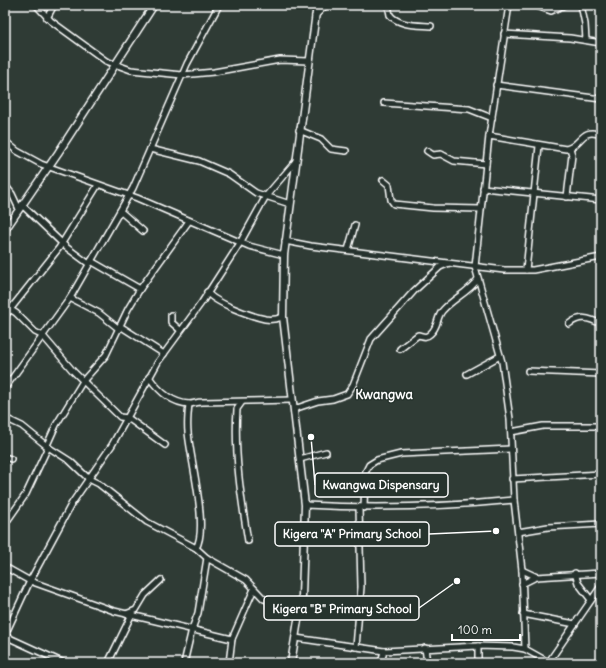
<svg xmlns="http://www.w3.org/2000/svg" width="606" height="668" viewBox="0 0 606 668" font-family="Delius,sans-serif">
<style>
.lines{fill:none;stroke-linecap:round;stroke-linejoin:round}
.minor-casing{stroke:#fff;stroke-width:8}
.tertiary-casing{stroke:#fff;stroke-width:9}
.minor{stroke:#26332d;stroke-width:5}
.tertiary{stroke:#26332d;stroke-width:6}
.labels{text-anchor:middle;stroke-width:3;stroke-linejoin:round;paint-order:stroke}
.quarter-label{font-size:13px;font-weight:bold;fill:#fff;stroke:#26332d}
.leader{fill:none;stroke:#fff;stroke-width:1.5}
.callout-dot{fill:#fff;stroke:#26332d;stroke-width:1.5}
.callout{fill:#26332d;stroke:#fff;stroke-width:1.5}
.callout-label{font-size:12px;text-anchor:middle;font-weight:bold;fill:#fff}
</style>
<rect width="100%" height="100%" fill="#2f3b35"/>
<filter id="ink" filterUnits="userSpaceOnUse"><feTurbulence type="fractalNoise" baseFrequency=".025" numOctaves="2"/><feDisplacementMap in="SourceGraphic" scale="8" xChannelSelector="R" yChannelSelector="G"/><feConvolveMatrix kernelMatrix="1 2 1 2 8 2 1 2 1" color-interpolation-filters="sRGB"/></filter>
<g filter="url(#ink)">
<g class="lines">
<g class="minor-casing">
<g id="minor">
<polyline points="36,5 51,21 106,61 131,70 182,75 214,72 280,60 309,61"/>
<path d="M388 5 390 15C399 26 418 25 431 26"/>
<polyline points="509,5 489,136 475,267 502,362 510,419 514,500 522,570 525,649 550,663"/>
<polyline points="534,5 551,11 564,5"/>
<polyline points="581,5 585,24 586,40"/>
<polyline points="315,16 326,5"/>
<polyline points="47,18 54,5"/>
<polyline points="504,34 570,38 601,43"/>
<polyline points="496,85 601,99"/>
<polyline points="384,103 469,109 492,118"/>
<polyline points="299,130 321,139 331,149 346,151"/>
<path d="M489 136 566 149C582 146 580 127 601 135"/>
<polyline points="5,141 17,151 41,164 137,198 249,246 284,255"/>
<polyline points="150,149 199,161 229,174 256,193 290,204"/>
<polyline points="427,151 433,155 441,154 454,161 486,164"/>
<polyline points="383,180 389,185 391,200 394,204 433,208 481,209"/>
<polyline points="5,185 12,194 19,209"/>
<polyline points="483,188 601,200"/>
<polyline points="567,197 572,155 570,148"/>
<polyline points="22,205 66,247 89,264"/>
<polyline points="120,211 143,231"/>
<polyline points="285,241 311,246 504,270 533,270 601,257"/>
<polyline points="348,250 355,225"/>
<polyline points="91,261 140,289"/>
<polyline points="526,270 539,146"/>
<path d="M207 292C215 303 251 316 265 319 271 320 277 319 283 317"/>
<polyline points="70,298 99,313 119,329"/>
<polyline points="5,306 16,313 35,332 43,336 73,371 120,417 128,418 165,445"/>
<polyline points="171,315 171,322 180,330"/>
<polyline points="5,316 59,248 98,185"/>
<path d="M569 324C580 315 589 318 601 324"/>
<polyline points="120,326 164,354"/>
<path d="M400 349 418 335C423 336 426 338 430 334 439 327 436 317 443 310 454 298 469 292 478 279"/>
<polyline points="528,371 601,374"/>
<polyline points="467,374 500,356"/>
<path d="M149 377C158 390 172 403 189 404 193 404 197 402 202 402L292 400"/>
<polyline points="5,388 70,298 133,188 187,64 219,5"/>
<path d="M242 402 237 409C234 453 241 498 248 541"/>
<path d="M189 404C188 413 187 423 188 432 190 458 209 528 196 548"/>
<polyline points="294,409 318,401 333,399 347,394 353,385 371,339 414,291 440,267 447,264"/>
<polyline points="5,418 22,426 48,447 26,494 5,524"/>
<polyline points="511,432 543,426 601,426"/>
<polyline points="47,445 56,425 83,381 106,355 128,309 140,289 189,221"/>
<polyline points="48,447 70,461 89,479 99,484 147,522 196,548 207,558 246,580 264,599 291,608 300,608"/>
<polyline points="5,457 11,459"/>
<polyline points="300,459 326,452"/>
<polyline points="512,479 601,474"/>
<path d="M305 505C375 509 444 507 514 500"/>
<polyline points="364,508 365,473 369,465 377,460 401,454 511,449"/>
<polyline points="518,532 548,527 601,524"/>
<polyline points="5,567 30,581 114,611 232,639"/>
<polyline points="522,570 537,577"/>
<polyline points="575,573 578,583 591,600"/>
<polyline points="522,584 536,577 601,573"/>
<polyline points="126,614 136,610 145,595 161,580"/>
<polyline points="523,614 575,624"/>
<polyline points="5,635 30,581 72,503 112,445 158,362 202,302 240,243 266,196 296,161"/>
<polyline points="5,636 64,663"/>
<polyline points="296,638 384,651 478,646 513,647 525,649"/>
<polyline points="478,646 478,663"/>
<polyline points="356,647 361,587 359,508"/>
<polyline points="425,648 427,663"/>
<polyline points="108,663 131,616"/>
<polyline points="184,663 192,629 198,613 207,558"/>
<polyline points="229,663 232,639 254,589"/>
<polyline points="381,663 384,651"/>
<polyline points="548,663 601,586"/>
</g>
</g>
<g class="tertiary-casing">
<g id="tertiary">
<polyline points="5,230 58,153 154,5"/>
<polyline points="291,663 302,596 305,505 283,317 284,255 317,5"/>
</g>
</g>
<use href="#minor" class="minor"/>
<use href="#tertiary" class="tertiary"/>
</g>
</g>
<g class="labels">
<g class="quarter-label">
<text x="384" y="399">Kwangwa</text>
</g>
</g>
<path class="leader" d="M311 437L315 485M496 531L429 534M457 581L419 608"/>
<g class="callout-dot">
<circle cx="311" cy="437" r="4"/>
<circle cx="496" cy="531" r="4"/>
<circle cx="457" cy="581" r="4"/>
</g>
<g class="callout">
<rect x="315" y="473" width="133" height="24" rx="4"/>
<rect x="275" y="522" width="154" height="24" rx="4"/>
<rect x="264" y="596" width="155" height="24" rx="4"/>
</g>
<g class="callout-label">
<text x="381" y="489">Kwangwa Dispensary</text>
<text x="352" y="538">Kigera "A" Primary School</text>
<text x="342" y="613">Kigera "B" Primary School</text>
</g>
<rect width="606" height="668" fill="none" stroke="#26332d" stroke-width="20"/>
<rect x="10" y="10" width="586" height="648" fill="none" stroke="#fff" stroke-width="1.5" filter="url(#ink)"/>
<path d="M452 634v6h68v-6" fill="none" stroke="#ffffff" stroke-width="2"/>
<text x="458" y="634" font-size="12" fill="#ffffff" stroke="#26332d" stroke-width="3" paint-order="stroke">100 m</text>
</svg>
